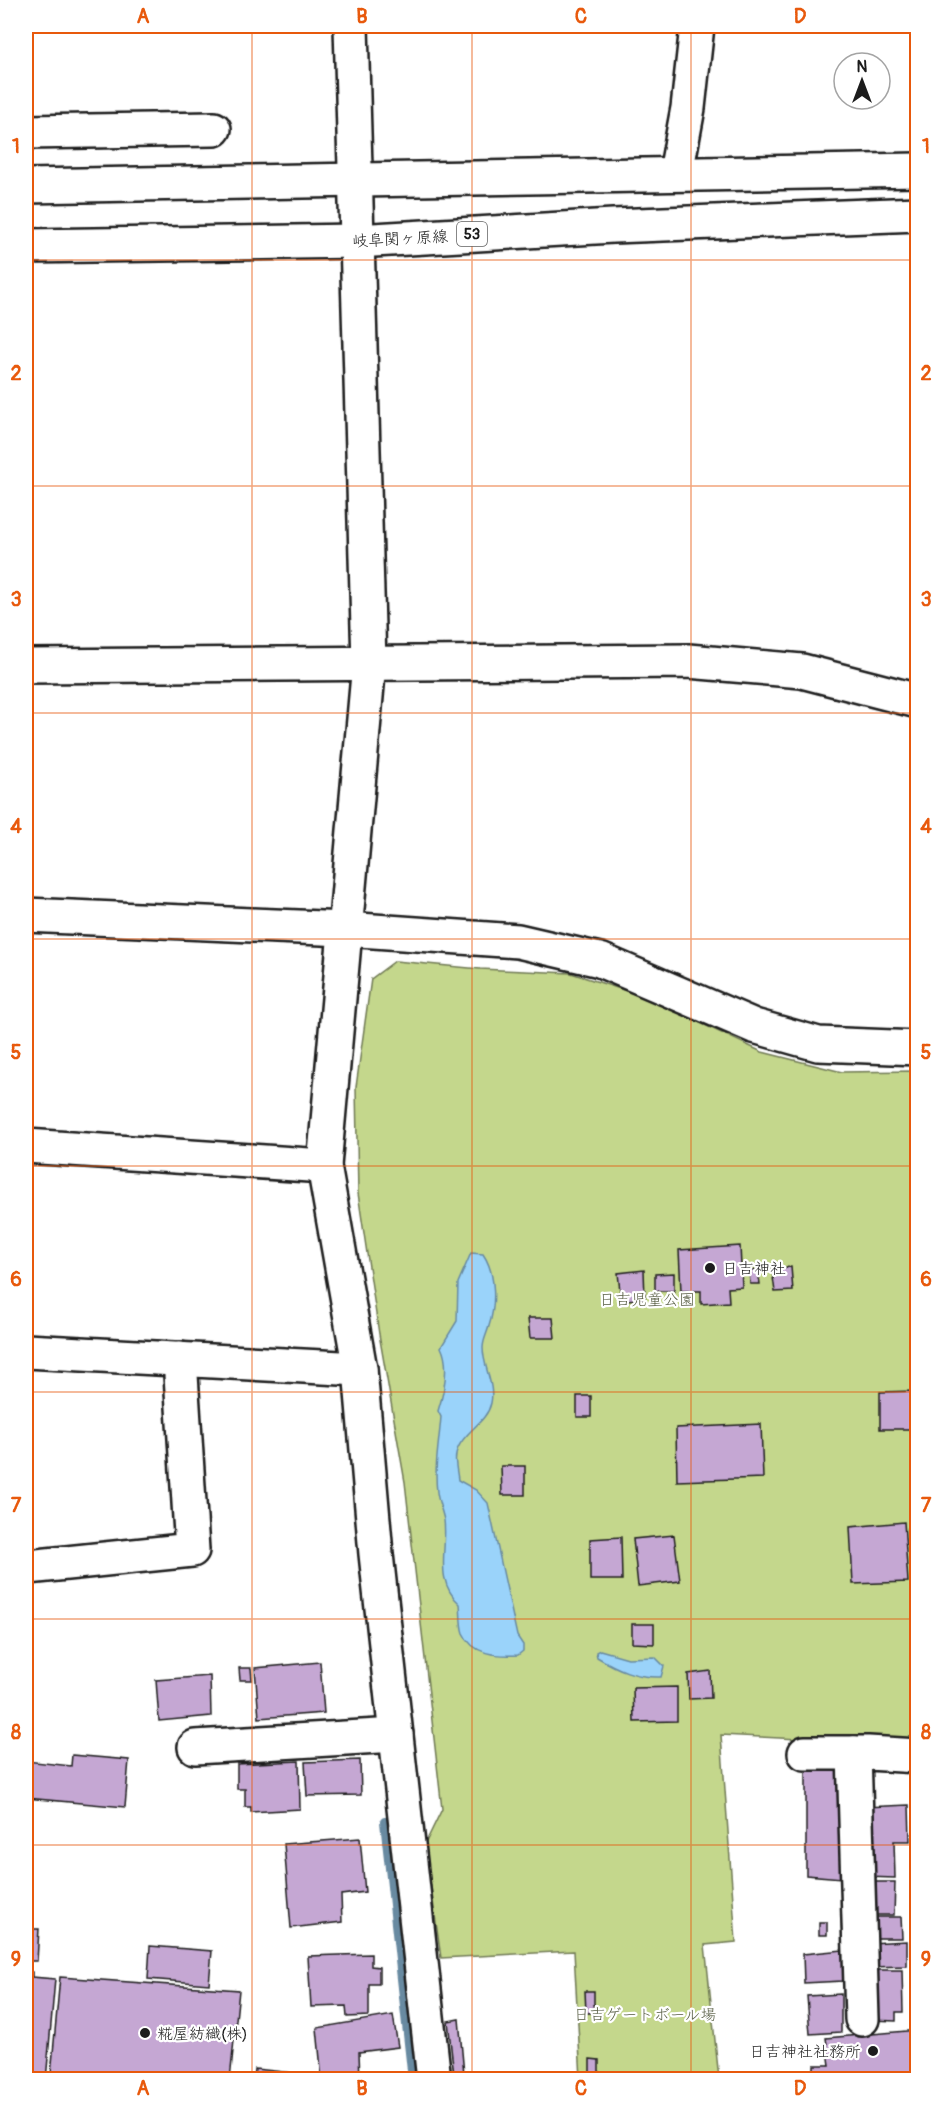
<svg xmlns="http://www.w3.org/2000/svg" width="943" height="2105" viewBox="0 0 943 2105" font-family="Pangolin,'Klee One',sans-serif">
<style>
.green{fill:#c4d78c;stroke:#707a54;stroke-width:1.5}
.water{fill:#9ad3fa;stroke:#688aa1;stroke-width:1.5}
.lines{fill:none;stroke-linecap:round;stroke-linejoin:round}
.stream{stroke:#688aa1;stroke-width:10}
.building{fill:#c5a7d3;stroke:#1c1c1c;stroke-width:1.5}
.minor-casing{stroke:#1c1c1c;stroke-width:38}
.primary-casing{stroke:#1c1c1c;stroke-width:38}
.minor{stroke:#fff;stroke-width:33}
.primary{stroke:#fff;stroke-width:33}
.grid{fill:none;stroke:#e8590c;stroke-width:1.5;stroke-opacity:0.55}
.poi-dot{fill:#1c1c1c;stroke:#fff;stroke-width:2}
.labels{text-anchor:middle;stroke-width:4.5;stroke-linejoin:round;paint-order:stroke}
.shield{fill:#fff;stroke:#606060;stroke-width:1.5}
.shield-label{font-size:15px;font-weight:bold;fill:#1c1c1c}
.street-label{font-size:16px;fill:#1c1c1c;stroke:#fff}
.poi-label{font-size:16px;fill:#1c1c1c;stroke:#fff;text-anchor:start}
.park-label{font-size:16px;fill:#575d43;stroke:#fff}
.neatline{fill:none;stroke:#e8590c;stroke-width:2}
.grid-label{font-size:20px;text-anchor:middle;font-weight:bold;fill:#e8590c}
</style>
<rect width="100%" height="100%" fill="#fff"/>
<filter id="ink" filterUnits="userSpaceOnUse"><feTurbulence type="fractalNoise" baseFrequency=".0167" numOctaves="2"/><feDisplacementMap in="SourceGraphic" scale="12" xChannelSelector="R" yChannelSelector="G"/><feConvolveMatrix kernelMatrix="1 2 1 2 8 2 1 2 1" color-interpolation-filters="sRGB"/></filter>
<g filter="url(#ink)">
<polygon class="green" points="395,961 480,969 571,973 645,997 762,1052 842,1072 917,1071 917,1745 721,1735 736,1942 705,1945 719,2079 581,2079 574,1951 441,1958 425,1844 442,1809 405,1482 379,1334 358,1193 356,1087 371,979"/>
<g class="water">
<path d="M471 1253 483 1254C496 1273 496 1305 489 1326 487 1334 483 1340 483 1348 483 1366 495 1385 491 1403 487 1422 465 1431 458 1448 453 1457 457 1470 458 1480L476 1490 488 1503 517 1636 523 1645V1651L518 1655C496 1656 473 1655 463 1633 460 1625 461 1612 460 1604 433 1580 448 1550 444 1520 442 1510 438 1502 437 1492 434 1467 439 1443 441 1417L438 1411C444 1392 450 1365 441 1347L457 1321 458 1283Z"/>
<path d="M600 1650 628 1658 655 1657 664 1666 661 1677C636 1678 617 1669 597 1657L596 1652Z"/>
</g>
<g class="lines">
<polyline class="stream" points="385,1822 413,2080"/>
</g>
<g class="building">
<polygon points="740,1246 742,1287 728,1288 729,1302 701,1304 701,1291 681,1291 679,1250"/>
<polygon points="791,1267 793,1291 775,1292 772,1269"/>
<polygon points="644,1270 645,1299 621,1300 618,1273"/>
<polygon points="758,1270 760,1284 750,1284 749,1271"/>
<polygon points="674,1273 674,1291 655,1291 655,1274"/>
<polygon points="528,1318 553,1318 555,1338 530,1338"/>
<polygon points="916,1391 916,1429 880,1429 880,1392"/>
<rect x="577" y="1396" width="14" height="21"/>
<polygon points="761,1424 763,1478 677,1481 676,1428"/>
<polygon points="501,1466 525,1466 525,1495 502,1495"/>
<polygon points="904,1522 908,1582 853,1584 850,1527"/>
<polygon points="674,1535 680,1581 638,1586 633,1539"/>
<polygon points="621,1537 622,1580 590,1580 590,1539"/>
<polygon points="632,1624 654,1624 654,1644 632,1643"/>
<polygon points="320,1662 324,1713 259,1718 255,1668"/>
<polygon points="239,1668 251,1668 252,1680 240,1680"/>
<polygon points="710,1671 711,1698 689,1699 688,1674"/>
<polygon points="210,1676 211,1716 159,1721 156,1680"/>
<polygon points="677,1687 677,1721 634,1722 633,1688"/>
<polygon points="72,1755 129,1760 125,1807 26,1798 26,1761 71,1766"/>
<polygon points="360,1760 361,1795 307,1796 305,1762"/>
<polygon points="299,1761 300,1809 251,1812 251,1807 245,1807 245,1789 237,1789 237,1764"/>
<polygon points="806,1766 840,1767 842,1878 806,1875"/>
<polygon points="909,1805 910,1841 894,1841 895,1878 866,1877 865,1807"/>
<polygon points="360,1838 365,1892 341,1895 342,1922 291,1928 284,1844"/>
<polygon points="868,1882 895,1882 894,1915 868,1915"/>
<polygon points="868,1917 901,1917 902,1938 868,1938"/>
<rect x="819" y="1922" width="8" height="13"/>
<polygon points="26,1929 39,1929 37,1961 26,1961"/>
<polygon points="907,1941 907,1966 870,1967 870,1943"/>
<polygon points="150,1946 212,1951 209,1984 148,1979"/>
<polygon points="843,1950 843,1981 804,1983 803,1954"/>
<polygon points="371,1954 371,1966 379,1967 379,1984 369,1984 369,2016 347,2017 346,2006 311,2007 308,1956"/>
<polygon points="871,1970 902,1970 903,2012 896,2012 896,2021 872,2020"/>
<polygon points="26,1972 32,1972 32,1977 55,1979 46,2080 26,2080"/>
<polygon points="60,1977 239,1990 230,2080 57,2080 57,2075 51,2075"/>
<polygon points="585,1991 594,1991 594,2013 586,2013"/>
<polygon points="841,1994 841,2032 810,2034 807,1996"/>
<polygon points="393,2015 398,2047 359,2052 360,2080 322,2080 317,2028"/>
<polygon points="459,2019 464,2074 454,2075 448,2021"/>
<polygon points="918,2030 918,2080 814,2080 814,2065 830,2065 826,2038"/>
<polygon points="590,2059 599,2060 599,2080 590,2080"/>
<polygon points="255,2069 312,2075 311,2080 254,2080"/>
</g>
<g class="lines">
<g class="minor-casing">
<g id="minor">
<polyline points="351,26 369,663 324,1166 360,1369 376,1554 434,2080"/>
<polyline points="26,132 214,129"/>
<polyline points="676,173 688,108 697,26"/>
<polyline points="26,666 688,661 802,671 918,701"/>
<polyline points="26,915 345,929 518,941 600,960 754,1026 818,1044 918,1048"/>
<polyline points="26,1146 324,1166"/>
<polyline points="26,1351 360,1369"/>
<polyline points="26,1564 28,1567 192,1550 180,1359"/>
<polyline points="195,1747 396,1735"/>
<polyline points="805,1753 868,1753 918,1756"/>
<polyline points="854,1753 862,2019"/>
</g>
</g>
<g class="primary-casing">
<g id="primary">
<polyline points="26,186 918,170"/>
<polyline points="26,246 356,241 613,226 918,214"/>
</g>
</g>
<use href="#minor" class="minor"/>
<use href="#primary" class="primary"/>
</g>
</g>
<path class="grid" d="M252 26V2080M472 26V2080M691 26V2080M26 260H918M26 486H918M26 713H918M26 939H918M26 1166H918M26 1392H918M26 1619H918M26 1845H918"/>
<g class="poi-dot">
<circle cx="710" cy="1268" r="6"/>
<circle cx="145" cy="2033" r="6"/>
<circle cx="873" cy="2051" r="6"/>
</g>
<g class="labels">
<rect class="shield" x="457" y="222" width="30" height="24" rx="4.5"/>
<g class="shield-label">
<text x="472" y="239">53</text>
</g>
<g class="street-label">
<text transform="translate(400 238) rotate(-3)" y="6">岐阜関ヶ原線</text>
</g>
<g class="poi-label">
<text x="722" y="1274">日吉神社</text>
<text x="157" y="2039">糀屋紡織(株)</text>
<text x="861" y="2057" text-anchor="end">日吉神社社務所</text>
</g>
<g class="park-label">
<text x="647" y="1305">日吉児童公園</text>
<text x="645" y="2020">日吉ゲートボール場</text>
</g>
</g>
<rect width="943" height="2105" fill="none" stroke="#fff" stroke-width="66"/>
<g transform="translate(862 81)"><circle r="28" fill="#ffffff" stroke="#a4a4a4" stroke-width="1.5"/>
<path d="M0-4.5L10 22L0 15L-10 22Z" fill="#1c1c1c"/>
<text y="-9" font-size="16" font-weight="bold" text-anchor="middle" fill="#1c1c1c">N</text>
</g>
<rect x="33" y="33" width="877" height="2039" class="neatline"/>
<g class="grid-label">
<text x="143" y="23">A</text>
<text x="362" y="23">B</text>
<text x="581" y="23">C</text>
<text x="800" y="23">D</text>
<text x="16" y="153">1</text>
<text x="926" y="153">1</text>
<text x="16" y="380">2</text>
<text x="926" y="380">2</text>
<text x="16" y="606">3</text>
<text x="926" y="606">3</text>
<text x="16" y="833">4</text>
<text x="926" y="833">4</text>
<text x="16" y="1059">5</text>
<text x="926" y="1059">5</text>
<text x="16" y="1286">6</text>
<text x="926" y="1286">6</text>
<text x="16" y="1512">7</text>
<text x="926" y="1512">7</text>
<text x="16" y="1739">8</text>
<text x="926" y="1739">8</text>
<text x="16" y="1966">9</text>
<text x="926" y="1966">9</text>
<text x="143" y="2095">A</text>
<text x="362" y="2095">B</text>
<text x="581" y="2095">C</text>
<text x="800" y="2095">D</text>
</g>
</svg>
